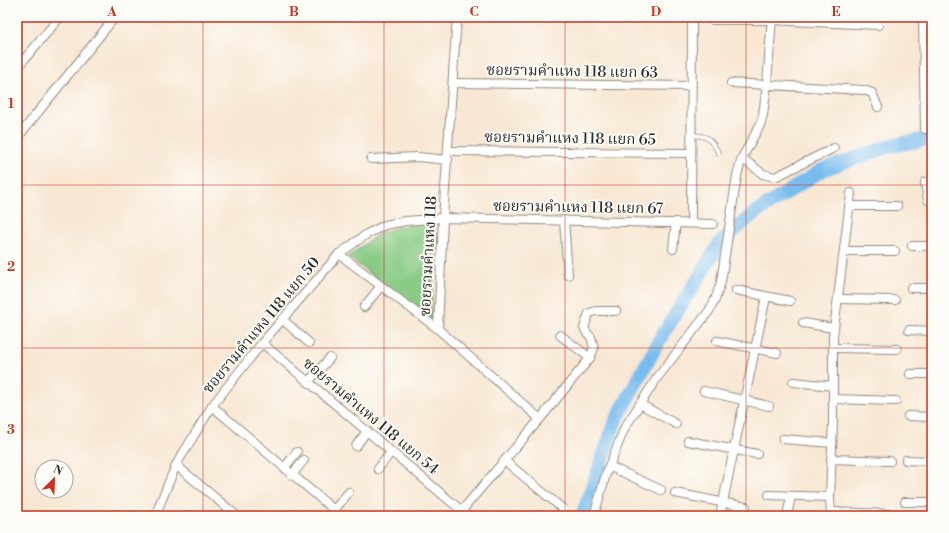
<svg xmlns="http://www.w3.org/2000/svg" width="949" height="533" viewBox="0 0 949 533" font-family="'Libre Bodoni','Noto Serif Thai',serif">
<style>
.green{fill:#87cb84;stroke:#597b58}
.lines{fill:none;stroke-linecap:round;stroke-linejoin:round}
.river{stroke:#78bcee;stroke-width:14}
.lane-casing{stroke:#92897f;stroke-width:5.5}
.street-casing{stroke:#92897f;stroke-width:10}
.lane{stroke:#fff;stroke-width:4}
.street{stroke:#fff;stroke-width:8}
.grid{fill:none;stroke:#c8321e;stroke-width:1;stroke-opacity:0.55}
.labels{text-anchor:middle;stroke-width:4;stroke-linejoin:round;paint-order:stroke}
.street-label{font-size:15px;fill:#2b2b2b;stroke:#fdfcf7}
.neatline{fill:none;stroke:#c8321e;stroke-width:1.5}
.grid-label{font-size:13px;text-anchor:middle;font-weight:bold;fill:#c8321e}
</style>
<rect width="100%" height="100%" fill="#fdfcf7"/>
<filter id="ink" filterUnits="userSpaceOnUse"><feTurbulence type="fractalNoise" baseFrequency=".025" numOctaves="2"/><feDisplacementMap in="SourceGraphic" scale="8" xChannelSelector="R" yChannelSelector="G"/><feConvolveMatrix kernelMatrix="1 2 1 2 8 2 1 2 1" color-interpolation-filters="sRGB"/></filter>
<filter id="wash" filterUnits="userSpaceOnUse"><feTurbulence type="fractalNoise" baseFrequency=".012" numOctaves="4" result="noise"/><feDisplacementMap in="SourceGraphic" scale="16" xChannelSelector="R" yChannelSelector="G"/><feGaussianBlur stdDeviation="0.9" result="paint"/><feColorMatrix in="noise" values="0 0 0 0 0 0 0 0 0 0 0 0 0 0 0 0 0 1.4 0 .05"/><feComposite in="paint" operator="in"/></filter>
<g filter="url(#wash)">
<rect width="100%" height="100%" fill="#f8e7d3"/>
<polygon class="green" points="421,223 435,224 431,320 348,257 378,234 398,227"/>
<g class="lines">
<polyline class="river" points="582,516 616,420 660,339 720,243 752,215 822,170 890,146 932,138"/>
</g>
</g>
<g filter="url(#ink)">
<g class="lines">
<g class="lane-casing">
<path id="lane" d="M691 135C710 136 709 138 719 153"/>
</g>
<g class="street-casing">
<g id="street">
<polyline points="923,17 925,129"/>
<polyline points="712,20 771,20 878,25"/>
<polyline points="17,68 60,17"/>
<polyline points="453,83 691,86"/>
<polyline points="731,83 864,90 872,93 878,107"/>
<polyline points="17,138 115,17"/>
<polyline points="448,151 691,153"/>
<polyline points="742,158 763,174 775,177 834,148"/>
<polyline points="371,159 418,157 448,160"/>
<polyline points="925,182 928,200 932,202"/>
<polyline points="849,206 897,206"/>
<polyline points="564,220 568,275"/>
<polyline points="691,222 692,17"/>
<polyline points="912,246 932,246"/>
<polyline points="673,249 676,222"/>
<polyline points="844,251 895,251"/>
<polyline points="339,254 438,329"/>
<polyline points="911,288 932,288"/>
<polyline points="736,290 790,301"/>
<polyline points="838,299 895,300"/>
<polyline points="364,307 381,286"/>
<polyline points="282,319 309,343"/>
<polyline points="803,323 834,328"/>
<polyline points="909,330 932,331"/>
<polyline points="560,335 590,358"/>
<polyline points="717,341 777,353"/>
<polyline points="262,343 468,516"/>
<polyline points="833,348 897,349"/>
<polyline points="910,374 932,374"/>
<polyline points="308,382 330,358"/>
<polyline points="793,382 833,386"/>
<polyline points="704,391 769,406"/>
<polyline points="833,399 896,401"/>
<polyline points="640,404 676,424"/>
<polyline points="212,406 341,516"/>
<polyline points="908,416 932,417"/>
<polyline points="540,419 590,358 594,348 591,337 587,333 584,328 589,313 596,311 616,311"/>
<polyline points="783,439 832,443"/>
<polyline points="688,441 757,454"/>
<polyline points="356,446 367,431"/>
<polyline points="831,459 890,461"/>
<polyline points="906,460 932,461"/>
<polyline points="505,461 563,509"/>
<polyline points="176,465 237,516"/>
<polyline points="609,466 661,490"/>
<polyline points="284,468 297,452"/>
<polyline points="378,469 391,452"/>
<polyline points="292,475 304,460"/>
<polyline points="675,493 746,507"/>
<polyline points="769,495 830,497"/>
<polyline points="905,502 932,502"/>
<polyline points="334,510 349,492"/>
<polyline points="831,512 890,514"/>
<polyline points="155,516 176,465 212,406 262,343 339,254 367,234 385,225 406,221 443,218 713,224"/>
<polyline points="457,516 540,419 438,329 443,218 457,17"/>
<polyline points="594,516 606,474 625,427 657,378 709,311 715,300 721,282 737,175 742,158 760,125 763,115 767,84 772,17"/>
<polyline points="720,516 766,297"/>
<polyline points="787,516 791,496"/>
<polyline points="831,516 830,497 833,423 833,337 851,193"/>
</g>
</g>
<use href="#lane" class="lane"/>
<use href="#street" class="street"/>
</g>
</g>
<path class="grid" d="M203 17V516M384 17V516M565 17V516M746 17V516M17 185H932M17 348H932"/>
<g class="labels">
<g class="street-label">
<text transform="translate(572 71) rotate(1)" y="5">ซอยรามคำแหง 118 แยก 63</text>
<text transform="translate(570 138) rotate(1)" y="5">ซอยรามคำแหง 118 แยก 65</text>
<text transform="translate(578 207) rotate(1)" y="5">ซอยรามคำแหง 118 แยก 67</text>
<text transform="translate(428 256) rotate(-87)" y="5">ซอยรามคำแหง 118</text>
<text transform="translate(261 325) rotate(-50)" y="5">ซอยรามคำแหง 118 แยก 50</text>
<text transform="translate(371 416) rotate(40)" y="5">ซอยรามคำแหง 118 แยก 54</text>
</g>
</g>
<rect width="949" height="533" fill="none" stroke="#fdfcf7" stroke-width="44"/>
<g transform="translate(54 479) rotate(24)"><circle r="19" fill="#fdfcf7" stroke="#a9a8a5"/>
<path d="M0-3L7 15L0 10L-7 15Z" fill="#c8321e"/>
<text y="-6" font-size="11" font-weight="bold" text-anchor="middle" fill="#2b2b2b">N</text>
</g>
<rect x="22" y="22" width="905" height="489" class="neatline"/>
<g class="grid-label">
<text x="112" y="16">A</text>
<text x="294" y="16">B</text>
<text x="474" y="16">C</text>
<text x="656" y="16">D</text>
<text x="836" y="16">E</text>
<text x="11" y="108">1</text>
<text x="11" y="271">2</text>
<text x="11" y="434">3</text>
</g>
</svg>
